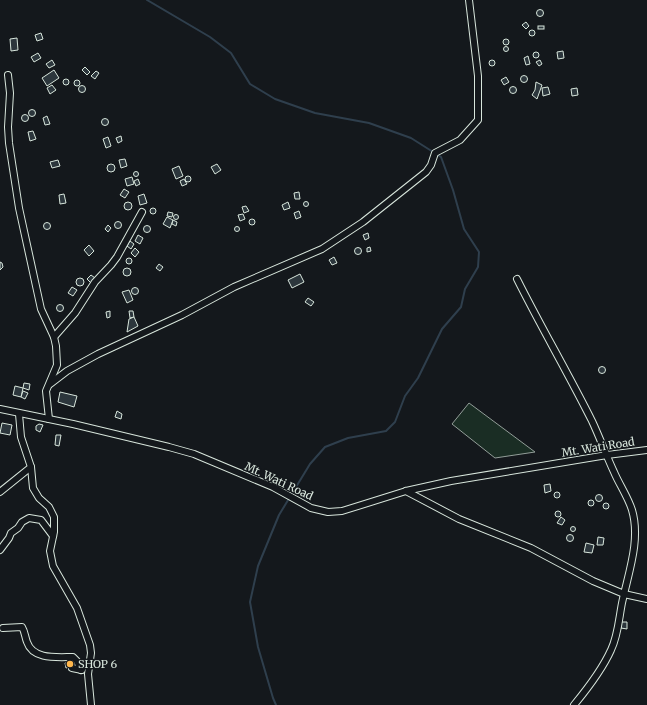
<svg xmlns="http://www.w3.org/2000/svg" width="647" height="705" viewBox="0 0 647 705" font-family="Merriweather,serif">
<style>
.green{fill:#1a2d24;stroke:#939e99}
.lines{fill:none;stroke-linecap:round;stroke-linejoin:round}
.stream{stroke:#2f3f4d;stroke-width:2}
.building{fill:#2c363c;stroke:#d8e6dc}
.minor-casing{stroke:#d8e6dc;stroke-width:8}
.minor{stroke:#14181c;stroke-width:6}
.poi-dot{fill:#ffb74d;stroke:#14181c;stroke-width:1.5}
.labels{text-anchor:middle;stroke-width:3;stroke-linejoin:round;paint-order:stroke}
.street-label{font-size:11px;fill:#d8e6dc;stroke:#14181c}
.poi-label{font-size:11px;fill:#d8e6dc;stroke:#14181c;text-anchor:start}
</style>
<rect width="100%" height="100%" fill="#14181c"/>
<polygon class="green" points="469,403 535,452 495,458 452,424"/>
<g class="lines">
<polyline class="stream" points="147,0 210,37 231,53 250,84 275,99 315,113 369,123 411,138 441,157 453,190 464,229 479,252 478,267 465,289 461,307 442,329 418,378 405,396 395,422 386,431 348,438 325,447 310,464 279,515 258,566 250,602 258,647 273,698 276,705"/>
</g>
<g class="building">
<circle cx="540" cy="13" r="3.5"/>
<polygon points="526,22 529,26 526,29 522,25"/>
<rect x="538" y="26" width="6" height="3"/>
<circle cx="532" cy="33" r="3"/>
<polygon points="41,33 43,39 37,41 35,35"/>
<polygon points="17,38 18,50 11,51 10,39"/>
<circle cx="506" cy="42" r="3"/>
<circle cx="506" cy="49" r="2.5"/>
<polygon points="563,51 564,58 558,59 557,52"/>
<circle cx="536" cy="55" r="3"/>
<polygon points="38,53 41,58 34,62 31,57"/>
<polygon points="528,56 530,64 526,65 524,58"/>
<polygon points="52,60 55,65 49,68 46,64"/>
<polygon points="540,60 542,64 539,66 536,62"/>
<circle cx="492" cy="63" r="3"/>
<polygon points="85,67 90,72 87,75 82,70"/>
<polygon points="54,70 59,78 47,86 42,78"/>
<polygon points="96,71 99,73 95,79 91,76"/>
<circle cx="524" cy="79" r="3.5"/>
<polygon points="506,77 509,82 504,85 501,80"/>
<circle cx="66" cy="82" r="3"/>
<circle cx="77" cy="83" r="3"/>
<polygon points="536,82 542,85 537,99 532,95 535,90"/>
<polygon points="52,85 56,90 50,94 47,88"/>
<circle cx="82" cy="89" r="3.5"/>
<circle cx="513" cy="90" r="3.5"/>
<polygon points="548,87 550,94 543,96 542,88"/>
<polygon points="577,88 578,95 572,96 571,89"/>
<circle cx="32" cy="113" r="3.5"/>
<circle cx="25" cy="118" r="3.5"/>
<polygon points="47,116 50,124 45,125 43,118"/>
<circle cx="105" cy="122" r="3.5"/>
<polygon points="33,131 36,139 30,141 28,132"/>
<polygon points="121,136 122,141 118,143 116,138"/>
<polygon points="108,137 111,146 106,148 103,139"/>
<polygon points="125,159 127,166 121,168 119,160"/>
<polygon points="58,160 60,166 52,168 50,162"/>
<polygon points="217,164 221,170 215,174 211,167"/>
<circle cx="111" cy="168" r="4"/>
<polygon points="179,166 183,176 176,179 172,169"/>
<circle cx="136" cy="174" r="2.5"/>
<circle cx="188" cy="179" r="3"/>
<polygon points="132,177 134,184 127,186 125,179"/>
<polygon points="138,179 140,184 136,186 134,181"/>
<polygon points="184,179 187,184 182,186 180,181"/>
<polygon points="124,189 129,192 125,198 120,195"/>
<polygon points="299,192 300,199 295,199 294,193"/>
<polygon points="64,194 66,203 60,204 59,195"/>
<polygon points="144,194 147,203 140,205 138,196"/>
<circle cx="306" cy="204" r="2.5"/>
<polygon points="288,202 290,208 284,210 282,205"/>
<circle cx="128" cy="206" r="4"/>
<polygon points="246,206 249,211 244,213 242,207"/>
<circle cx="153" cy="211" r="3"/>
<polygon points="299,211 301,217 296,219 294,213"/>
<polygon points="168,212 173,213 172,217 167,216"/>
<polygon points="243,214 245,219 240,221 238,215"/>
<circle cx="176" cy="217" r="2.5"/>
<polygon points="167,217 173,220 170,228 163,224"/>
<circle cx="252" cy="222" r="3"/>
<polygon points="173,220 177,222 176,226 172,224"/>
<circle cx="118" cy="225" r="3.5"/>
<circle cx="47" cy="226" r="3.5"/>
<polygon points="108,225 111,228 108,232 105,229"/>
<circle cx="147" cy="229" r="3.5"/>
<circle cx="237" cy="229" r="2.5"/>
<polygon points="368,233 369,238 365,240 363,235"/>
<polygon points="138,235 143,238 140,244 135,241"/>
<polygon points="130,241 134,244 131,249 127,246"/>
<polygon points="89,245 94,251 89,256 84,250"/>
<polygon points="370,247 371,251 367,252 367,248"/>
<circle cx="358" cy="251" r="3.5"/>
<polygon points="135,248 139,252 135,257 131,253"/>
<polygon points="334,257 337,263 332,265 329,260"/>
<circle cx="129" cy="261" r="3"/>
<polygon points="0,262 2,263 3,267 0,270"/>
<polygon points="159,264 163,267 160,271 156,268"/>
<circle cx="127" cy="272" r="4"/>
<polygon points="300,274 304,282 292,288 288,280"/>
<polygon points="91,275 95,278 91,283 87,279"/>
<circle cx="80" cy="282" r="4"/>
<polygon points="72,287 77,290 73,296 68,293"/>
<circle cx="135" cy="291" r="3.5"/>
<polygon points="129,290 133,300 127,303 122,292"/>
<polygon points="308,298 314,302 311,306 305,302"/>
<circle cx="60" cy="308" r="3.5"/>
<polygon points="110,311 110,317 107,318 106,312"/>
<polygon points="129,311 133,311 134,317 130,318"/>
<polygon points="134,317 138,326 127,332 129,319"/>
<circle cx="602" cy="370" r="3.5"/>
<polygon points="24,383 30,384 29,390 23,388"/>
<polygon points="15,386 23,388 21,397 13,395"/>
<polygon points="23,391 28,393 25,399 21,397"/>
<polygon points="60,392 77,396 74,407 58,402"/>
<polygon points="117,411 122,414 121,419 115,417"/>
<polygon points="2,423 12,425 10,435 0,433"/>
<polygon points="39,424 43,425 40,432 36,430 36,426"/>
<polygon points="56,435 61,435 59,446 55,445"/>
<polygon points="550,484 551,491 545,493 544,485"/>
<circle cx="557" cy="495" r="3"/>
<circle cx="599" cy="498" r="3.5"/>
<circle cx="591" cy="503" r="3"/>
<circle cx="606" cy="506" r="3"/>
<circle cx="558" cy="514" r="3"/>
<polygon points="561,517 565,520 562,525 557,523"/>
<circle cx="573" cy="529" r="2.5"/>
<circle cx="570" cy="538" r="3.5"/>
<polygon points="598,537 604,538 603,545 597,545"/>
<polygon points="586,543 594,545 592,553 584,552"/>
<polygon points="621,622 627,622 627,629 621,628"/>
<polygon points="74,660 76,665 66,668 65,663"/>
</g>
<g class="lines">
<g class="minor-casing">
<g id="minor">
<polyline points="8,75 10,93 8,127 9,143 19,208 41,309 54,337 56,346 57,365 46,391 49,419"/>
<path d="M517 279C541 327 568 373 592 421 600 438 606 455 614 472 619 484 628 497 632 510 641 540 628 574 622 603 619 618 618 636 611 650 602 670 588 688 574 705"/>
<polyline points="54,337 75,313 95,282 111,265 117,257 142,212"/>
<polyline points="50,384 67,371 98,354 182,315 234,287 322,249 363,222 426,172 431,165 435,153 460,140 478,120 478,76 469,0"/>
<polyline points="0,409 73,424 169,447 194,454 273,487 311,508 328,512 342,511 406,491 451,481 607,455 647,450"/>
<polyline points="31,467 33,488 39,498 49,507 54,517 54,532 50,551 53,566 77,608 90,645 91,653 88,674 91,705"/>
<polyline points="406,491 459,519 531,548 593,581 624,594 647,599"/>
<polyline points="0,492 31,467 21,437 19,414"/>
<polyline points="0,550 9,538 11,533 18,528 22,522 29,518 41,520 53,536"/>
<path d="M3 628 22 627C25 632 25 637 27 642 33 660 57 657 73 657L77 661 81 670"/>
<polyline points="72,668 82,670"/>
</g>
</g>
<use href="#minor" class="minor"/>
</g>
<circle class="poi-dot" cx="70" cy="664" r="4"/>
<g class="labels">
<g class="street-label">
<text transform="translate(598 447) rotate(-9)" y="4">Mt. Wati Road</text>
<text transform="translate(279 481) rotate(25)" y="4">Mt. Wati Road</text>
</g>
<g class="poi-label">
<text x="78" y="668">SHOP 6</text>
</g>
</g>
</svg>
